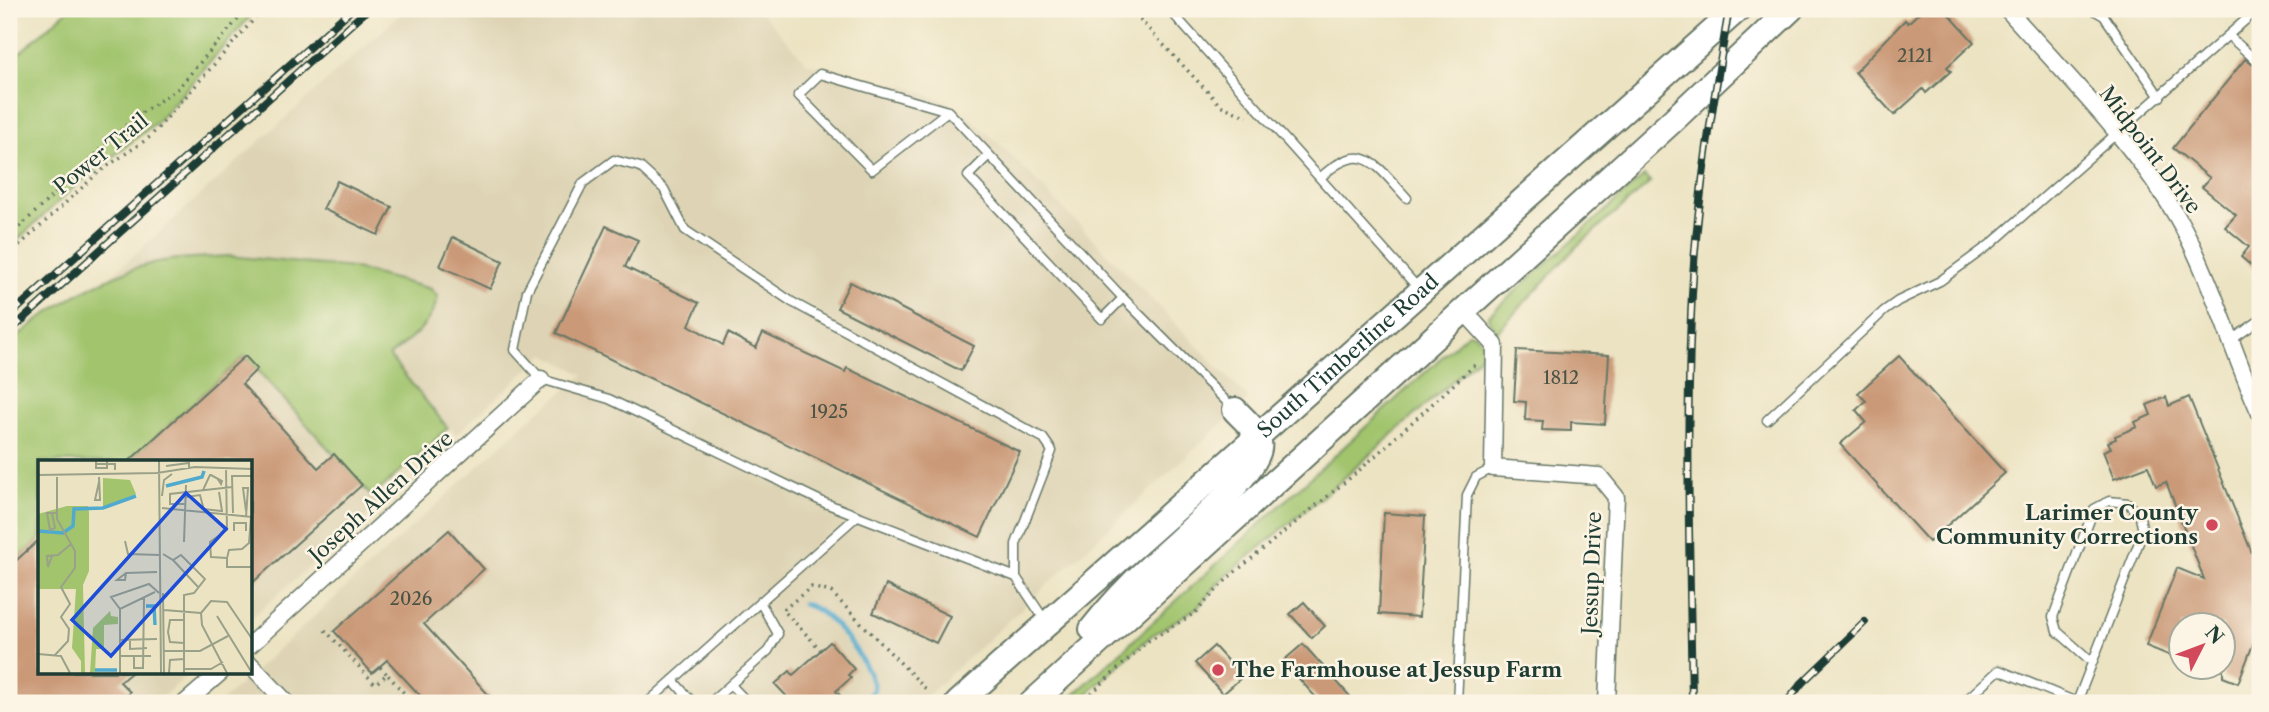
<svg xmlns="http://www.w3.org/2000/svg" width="2269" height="712" viewBox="0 0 2269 712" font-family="'Libre Caslon Text',serif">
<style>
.built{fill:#ded4b5}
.green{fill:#a1c46d;stroke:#608050;stroke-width:2}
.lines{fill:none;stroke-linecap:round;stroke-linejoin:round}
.stream{stroke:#50aace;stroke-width:5}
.building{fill:#ca9a78}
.lane-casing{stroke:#677766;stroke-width:11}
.street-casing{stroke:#677766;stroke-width:19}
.primary-casing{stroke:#677766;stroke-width:28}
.path{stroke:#677766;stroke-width:3.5;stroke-dasharray:2 5;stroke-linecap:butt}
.lane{stroke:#fff;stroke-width:8}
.street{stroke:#fff;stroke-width:16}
.primary{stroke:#fff;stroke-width:24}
.rail-casing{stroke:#1f3d34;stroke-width:8}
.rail{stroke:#fcf5e5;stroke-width:5;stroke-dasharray:16;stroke-linecap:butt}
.poi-dot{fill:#d1495b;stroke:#fcf5e5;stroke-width:2.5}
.labels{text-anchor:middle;stroke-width:5;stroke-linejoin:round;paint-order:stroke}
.number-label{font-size:18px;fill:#4a5445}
.street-label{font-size:21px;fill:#1f3d34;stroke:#fcf5e5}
.poi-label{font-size:21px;font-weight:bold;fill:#1f3d34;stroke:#fcf5e5;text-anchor:end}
.inset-river{fill:none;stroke:#50aace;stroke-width:3.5}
.inset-road{fill:none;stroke:#9aa189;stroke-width:2}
.view{fill:#1d4ed8;fill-opacity:0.15;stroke:#1d4ed8;stroke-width:3.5}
.inset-edge{fill:none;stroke:#1f3d34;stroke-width:3.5}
</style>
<rect width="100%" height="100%" fill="#fcf5e5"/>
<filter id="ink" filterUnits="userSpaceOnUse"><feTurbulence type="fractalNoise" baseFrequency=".0143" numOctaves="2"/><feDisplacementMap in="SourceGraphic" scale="14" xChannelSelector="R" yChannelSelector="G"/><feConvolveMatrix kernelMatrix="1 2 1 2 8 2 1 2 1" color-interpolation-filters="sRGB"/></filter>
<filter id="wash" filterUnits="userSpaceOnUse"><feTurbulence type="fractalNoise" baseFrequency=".00686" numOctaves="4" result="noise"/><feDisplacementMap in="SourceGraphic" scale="28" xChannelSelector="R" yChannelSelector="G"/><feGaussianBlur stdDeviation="1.57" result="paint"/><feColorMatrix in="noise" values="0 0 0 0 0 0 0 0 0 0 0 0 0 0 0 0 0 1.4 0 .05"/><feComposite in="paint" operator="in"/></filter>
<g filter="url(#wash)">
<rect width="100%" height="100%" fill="#ece3c2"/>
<g class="built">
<polygon points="406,9 758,9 807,63 914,89 946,102 968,116 1002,146 1249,399 919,703 220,703 534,415 584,375 545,354 456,434 388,356 417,335 111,276"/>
<polygon points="245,356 379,505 250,619 250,462 128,462"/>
<polygon points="40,539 40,672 191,672 155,703 9,703 9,567"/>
</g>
<g class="green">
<polygon points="69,9 257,9 158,121 72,189 9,248 9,62"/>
<polygon points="1644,176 1651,182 1576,247 1497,332 1490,323 1489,315"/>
<path d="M229 256 352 268 431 289 438 297C431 325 411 339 389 356L448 428 372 497 245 356 128 462H40V539L9 567V344C49 308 101 276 153 263 177 257 204 258 229 256Z"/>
<polygon points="1468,333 1473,333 1486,346 1477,359 1335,486 1223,578 1198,607 1151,636 1077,703 1065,703"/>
</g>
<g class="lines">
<path class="stream" d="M803 604C829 608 870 663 874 689L863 703"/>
</g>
<g id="blocks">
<g class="building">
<polygon points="1923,9 1944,9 1974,42 1947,67 1951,71 1926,93 1923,89 1894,115 1855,72 1905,20 1908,23"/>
<polygon points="2245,59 2260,70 2260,273 2241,257 2249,247 2225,227 2236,215 2202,187 2210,178 2173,148"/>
<polygon points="337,181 392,207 378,235 323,209"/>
<polygon points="606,226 638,240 625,267 699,303 689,325 723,345 728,333 756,348 763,333 845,372 847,368 1020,452 980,537 556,333"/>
<polygon points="453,237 503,261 490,289 440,266"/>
<polygon points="850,282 974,346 961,371 837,308"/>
<polygon points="1517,350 1609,355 1605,424 1571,422 1571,431 1542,430 1543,421 1525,420 1526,402 1514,401"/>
<polygon points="245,356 257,369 242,384 318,468 334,454 362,485 250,585 250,462 128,462"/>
<polygon points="1899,356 2005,473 1929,542 1840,444 1866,422 1856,410 1866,401 1858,393"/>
<polygon points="2166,397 2169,406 2189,397 2260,573 2260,626 2238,683 2223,677 2223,625 2181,625 2181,660 2146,646 2177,568 2204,579 2166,482 2156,486 2148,466 2114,479 2103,451 2111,448 2108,442 2116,439 2115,436 2137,427 2135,422 2151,415 2147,405"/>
<polygon points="1384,513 1425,516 1419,617 1379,614"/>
<polygon points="449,530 484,569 424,624 496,703 427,703 387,660 372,673 334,631"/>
<polygon points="40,539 40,672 132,672 120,682 130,692 118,703 9,703 9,567"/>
<polygon points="886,585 950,616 936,643 873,613"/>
<polygon points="1304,602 1325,626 1312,638 1290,614"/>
<polygon points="830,642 854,669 848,675 851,678 836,691 847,703 793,703 775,684 790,671 793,675"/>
<polygon points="1303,644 1356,703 1321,703 1283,661"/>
<polygon points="1214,646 1242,677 1223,694 1195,663"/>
</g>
</g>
</g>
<g filter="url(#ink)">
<use href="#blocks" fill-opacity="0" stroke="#677766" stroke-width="2"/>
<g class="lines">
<g class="lane-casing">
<g id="lane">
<polyline points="1169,9 1418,288"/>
<polyline points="2092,9 2104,16 2160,97"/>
<polyline points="2229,36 2260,64"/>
<polyline points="948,111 872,170 798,95 820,74 948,111 1123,298 1233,408"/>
<polyline points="989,155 968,176 1102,319 1123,298"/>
<path d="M1320 178C1363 138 1375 164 1407 198"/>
<polyline points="2230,341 2260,320"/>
<polyline points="1767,420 1884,311 1898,301 1940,281 1992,243 2258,9"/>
<polyline points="1016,577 825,503 609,399 541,379 515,350 527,291 583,183 614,160 640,167 664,189 685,230 792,302 1043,438 1052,451 1016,544 1016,577 1046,622"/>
<polyline points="673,680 693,703"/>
<polyline points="731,685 748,703"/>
<polyline points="2077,702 2143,532 2140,517 2128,503 2109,501 2094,509 2053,617 2057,631 2091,661"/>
<polyline points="647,703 857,516"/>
<polyline points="710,703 768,651 778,634 760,602"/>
<polyline points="1457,703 1467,495 1476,477 1493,468"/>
<polyline points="1963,703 1999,670 2079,703"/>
</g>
</g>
<g class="street-casing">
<g id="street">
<path d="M2007 9C2069 79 2147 155 2189 239 2217 295 2234 356 2260 413"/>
<polyline points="1462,309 1495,345 1493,468 1599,476 1616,497 1607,703"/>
<polyline points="250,645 541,379"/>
<polyline points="250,664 287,703"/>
<polyline points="185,703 221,672"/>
</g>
</g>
<g class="primary-casing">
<g id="primary">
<path d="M1092 629C1104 614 1117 599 1131 585 1156 559 1255 479 1259 449 1262 433 1245 421 1235 410"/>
<path id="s1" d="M958 703 1738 9"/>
<polyline points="1032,703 1671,122 1791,9"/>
</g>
</g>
<g class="path">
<polyline points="1130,9 1220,105 1247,117"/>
<polyline points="9,237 134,118 177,89 247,9"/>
<polyline points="9,255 99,172 150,137 263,9"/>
<polyline points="325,630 375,684 387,674 413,703"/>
<polyline points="821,650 783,610 811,587 831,592 928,691"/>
<polyline points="380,667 387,674"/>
<polyline points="499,701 502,703"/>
<polyline points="1081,703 1148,641 1195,613 1229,577 1362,468 1477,363"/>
</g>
<use href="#lane" class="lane"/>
<use href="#street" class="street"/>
<use href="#primary" class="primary"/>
<g class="rail-casing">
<g id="rail">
<polyline points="9,316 352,9"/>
<polyline points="9,332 368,9"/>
<path d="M1692 703C1690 567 1685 430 1692 294 1697 197 1713 103 1729 9"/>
<polyline points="1786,703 1802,683 1865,622"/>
</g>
</g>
<use href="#rail" class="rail"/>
</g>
</g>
<g class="poi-dot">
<circle cx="2212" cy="525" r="7"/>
<circle cx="1218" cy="670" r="7"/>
</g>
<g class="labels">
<g class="number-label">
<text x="1915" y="62">2121</text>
<text x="1561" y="384">1812</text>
<text x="829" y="418">1925</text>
<text x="411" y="605">2026</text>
</g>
<g class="street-label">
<text transform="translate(2150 150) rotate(53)" y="7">Midpoint Drive</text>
<text transform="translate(101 154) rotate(-39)" y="7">Power Trail</text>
<text dy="7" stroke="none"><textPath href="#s1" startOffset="522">South Timberline Road</textPath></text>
<text transform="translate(381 497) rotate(-42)" y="7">Joseph Allen Drive</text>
<text transform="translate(1592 573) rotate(-88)" y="7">Jessup Drive</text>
</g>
<g class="poi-label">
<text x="2198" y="520">Larimer County<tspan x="2198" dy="24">Community Corrections</tspan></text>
<text x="1232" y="677" text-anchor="start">The Farmhouse at Jessup Farm</text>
</g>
</g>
<g transform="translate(38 460)">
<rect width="214" height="214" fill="#ece3c2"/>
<path d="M65 18 92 20 98 34 65 48ZM29 46H50L51 52V111L45 125 47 213H43V201L34 188 38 129H0V54ZM72 151 73 156 80 157V164L66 165V189H58L57 212 52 213 55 168Z" fill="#a1c46d"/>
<path class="inset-river" d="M128 26 164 17 166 11M0 71 25 73 35 66 36 49 65 48 98 36M108 146H116L117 165M57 210H79"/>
<path class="inset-road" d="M58 0V4H77V10M121 0 123 213M58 4V8H69V0M128 6 151 3V8M188 8 189 70 172 82 173 97 189 98M0 15 119 13 157 7 214 9M61 22 57 40H62L61 17M165 30 172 15H173L184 21 183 24 179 18M124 36 126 20 134 14M148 37 162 35 166 50M148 44H132V34L194 27M124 48 214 57M165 49 184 51 181 32M14 53 17 68 12 70 9 53H19M195 53 194 16H214M208 57 210 28H205L208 51M213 57 211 83 204 89 191 90 189 98V107H214M196 71V63H208V71M87 81 90 94 122 95M146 82 148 25M125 94 135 100 143 95 167 119 156 133 146 135V213M14 96 10 107 9 96 20 95 33 84M135 100 161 128M88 113 87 120H79L88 113 119 112M117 132 82 149 73 137 111 124 121 133M125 133 126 213M82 149V213M126 150 163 153M163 153 173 141 189 142 214 179M163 153 164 165 189 213M184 164 179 156 214 213M82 180 119 179M92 180V189L109 188M146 183 132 182 130 172 132 160H146M126 191H162L190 176M0 194 23 196 32 213M17 195 30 181 31 169 23 157 32 144 23 127 37 108V91L19 59V17M82 196H113M96 196V208H105L106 138M146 209H173L185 202M131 213 132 200 146 199"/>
<path class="view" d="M148 33 188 69 73 196 34 160Z"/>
<rect width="214" height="214" class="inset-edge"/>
</g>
<rect width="2269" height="712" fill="none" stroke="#fcf5e5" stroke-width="35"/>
<g transform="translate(2202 646) rotate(48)"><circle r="33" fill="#fcf5e5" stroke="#a4ab9e" stroke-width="2"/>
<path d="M0-5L12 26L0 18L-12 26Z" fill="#d1495b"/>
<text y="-10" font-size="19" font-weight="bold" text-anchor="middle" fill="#1f3d34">N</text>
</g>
</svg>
